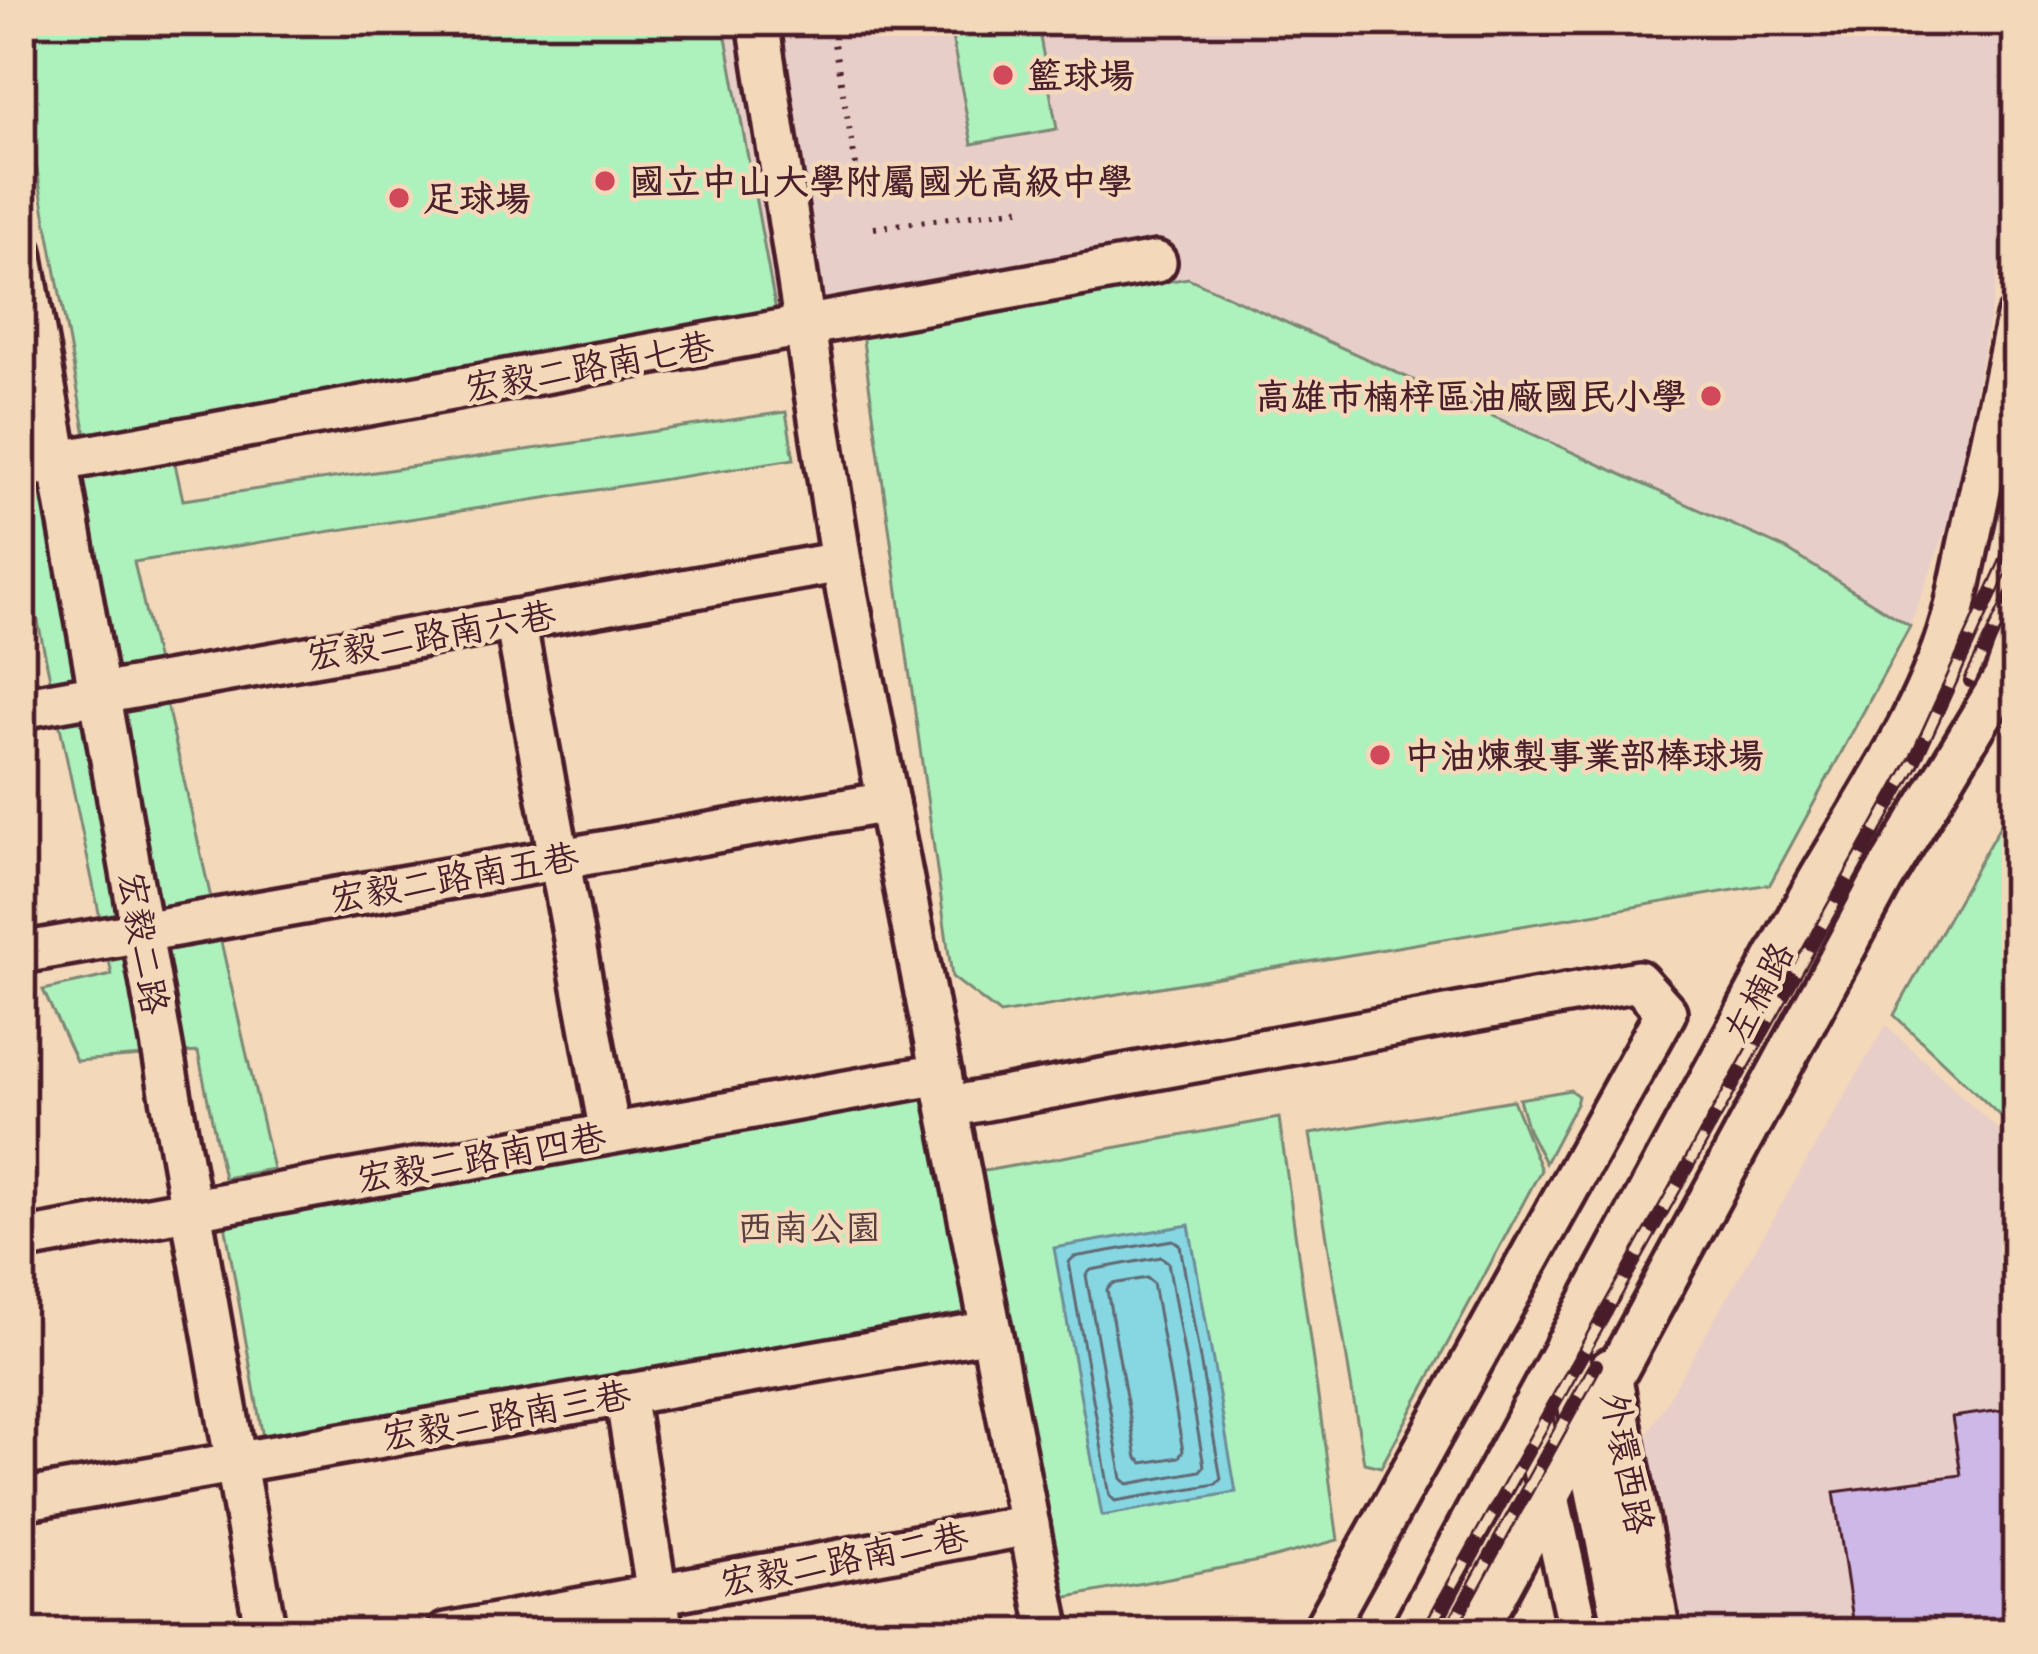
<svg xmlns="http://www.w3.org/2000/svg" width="2038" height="1654" viewBox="0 0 2038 1654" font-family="Pangolin,'LXGW WenKai TC',sans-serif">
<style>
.built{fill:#e8cec8}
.green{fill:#adf1bc;stroke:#7c8874;stroke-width:3}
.water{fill:#86d7e1;stroke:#6e8d98;stroke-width:3}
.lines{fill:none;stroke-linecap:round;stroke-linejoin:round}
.shore{stroke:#626974;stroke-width:3}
.building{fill:#cdb8e8;stroke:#4a1f2b;stroke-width:3}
.minor-casing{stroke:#4a1f2b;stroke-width:48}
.path{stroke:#4a1f2b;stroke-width:6;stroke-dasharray:3 9;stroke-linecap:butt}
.minor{stroke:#f3d8ba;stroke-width:39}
.rail-casing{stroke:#4a1f2b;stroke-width:14}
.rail{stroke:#f3d8ba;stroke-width:9;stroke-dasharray:27;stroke-linecap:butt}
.poi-dot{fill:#d1495b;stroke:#f3d8ba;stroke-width:4.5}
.labels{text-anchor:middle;stroke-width:9;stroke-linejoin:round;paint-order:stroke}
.poi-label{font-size:36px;font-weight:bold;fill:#4a1f2b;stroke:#f3d8ba;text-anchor:start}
.street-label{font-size:36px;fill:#4a1f2b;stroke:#f3d8ba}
.park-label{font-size:36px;fill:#593e41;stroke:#f3d8ba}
</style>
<rect width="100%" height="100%" fill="#f3d8ba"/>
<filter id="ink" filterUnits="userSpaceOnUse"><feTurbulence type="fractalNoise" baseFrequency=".00833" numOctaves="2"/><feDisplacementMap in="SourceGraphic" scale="24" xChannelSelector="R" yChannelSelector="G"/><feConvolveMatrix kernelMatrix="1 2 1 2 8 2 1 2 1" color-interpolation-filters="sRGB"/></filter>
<g filter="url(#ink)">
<g class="built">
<polygon points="21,21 2017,21 2017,173 1952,514 1910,626 1786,549 1188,278 862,334 854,295 86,435 21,84"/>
<polygon points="1886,1025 2017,1148 2017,1633 1685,1633 1647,1435"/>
</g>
<g class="green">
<polygon points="21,21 723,21 776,311 86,435 21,84"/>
<polygon points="949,21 1037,21 1057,129 972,144"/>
<polygon points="1188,278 1786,549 1910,626 1770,884 1000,1014 952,977 862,334"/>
<polygon points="786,412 794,459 134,562 273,1169 224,1178 198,1052 76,1061 43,990 112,975 21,540 21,482 172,450 183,500"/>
<polygon points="2017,795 2017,1132 1894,1015"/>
<polygon points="1570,1090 1578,1096 1576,1104 1545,1163 1528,1130 1519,1099"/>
<polygon points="929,1092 969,1312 263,1438 224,1218"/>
<polygon points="1513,1100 1541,1170 1381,1467 1364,1463 1310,1134"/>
<polygon points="1279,1118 1338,1540 1264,1560 1063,1598 979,1172"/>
</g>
<polygon class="water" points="1189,1225 1236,1492 1102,1516 1054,1248"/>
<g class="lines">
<g class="shore">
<polygon points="1173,1240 1180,1245 1221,1479 1216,1484 1115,1501 1110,1496 1069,1262 1074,1257"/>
<polygon points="1161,1257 1168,1262 1204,1466 1200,1471 1128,1484 1122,1479 1086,1275 1091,1270"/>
<polygon points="1147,1278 1153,1283 1183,1451 1179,1457 1143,1463 1137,1458 1107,1290 1112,1284"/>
</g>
</g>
<polygon class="building" points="2017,1408 2017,1633 1855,1633 1834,1492 1961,1475 1952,1417"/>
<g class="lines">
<g class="minor-casing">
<g id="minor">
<polyline points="758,21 841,562 1050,1633"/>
<polyline points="21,252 266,1633"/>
<polyline points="21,468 1156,262"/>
<polyline points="515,620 610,1133"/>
<polyline points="21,708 841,562"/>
<polyline points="21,953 888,802"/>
<polyline points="948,1107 1638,981 1666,1012 1322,1633"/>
<polyline points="21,1240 941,1074"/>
<polyline points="1566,1344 1625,1633"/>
<polyline points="1610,1369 1660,1633"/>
<polyline points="625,1394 663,1633"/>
<polyline points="1530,1411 1579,1633"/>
<polyline points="21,1500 991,1331"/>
<polyline points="447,1633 1029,1525"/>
<path d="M1411 1633C1538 1395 1667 1159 1795 922 1850 819 1927 721 1955 607L2017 318"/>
<polyline points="1475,1633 1882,880 2004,678 2017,642"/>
</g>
</g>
<g class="path">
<polyline points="830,21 858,177"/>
<polyline points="874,228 1025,208"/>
</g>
<use href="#minor" class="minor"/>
<g class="rail-casing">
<g id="rail">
<polyline points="1970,681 2017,584"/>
<polyline points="1426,1633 1915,760 2005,563 2017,526"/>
<polyline points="1448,1633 1596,1365"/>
</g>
</g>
<use href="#rail" class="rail"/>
</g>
</g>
<g class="poi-dot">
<circle cx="1003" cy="75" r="12"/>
<circle cx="605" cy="181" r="12"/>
<circle cx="399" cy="198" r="12"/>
<circle cx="1711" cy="396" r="12"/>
<circle cx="1380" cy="755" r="12"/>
</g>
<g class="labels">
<g class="poi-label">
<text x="1027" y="88">籃球場</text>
<text x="629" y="194">國立中山大學附屬國光高級中學</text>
<text x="423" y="211">足球場</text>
<text x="1687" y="409" text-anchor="end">高雄市楠梓區油廠國民小學</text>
<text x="1404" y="768">中油煉製事業部棒球場</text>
</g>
<g class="street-label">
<text transform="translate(589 366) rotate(-10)" y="13">宏毅二路南七巷</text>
<text transform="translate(431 635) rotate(-10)" y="13">宏毅二路南六巷</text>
<text transform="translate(454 877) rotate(-10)" y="13">宏毅二路南五巷</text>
<text transform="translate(144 943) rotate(80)" y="13">宏毅二路</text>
<text transform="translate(1758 992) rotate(-62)" y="13">左楠路</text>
<text transform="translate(481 1157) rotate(-10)" y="13">宏毅二路南四巷</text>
<text transform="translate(506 1415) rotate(-10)" y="13">宏毅二路南三巷</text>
<text transform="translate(1628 1463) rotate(79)" y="13">外環西路</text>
<text transform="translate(844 1559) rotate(-11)" y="13">宏毅二路南二巷</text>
</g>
<g class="park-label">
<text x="809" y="1240">西南公園</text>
</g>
</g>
<rect width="2038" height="1654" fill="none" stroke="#f3d8ba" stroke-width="72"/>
<rect x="36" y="36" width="1966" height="1582" fill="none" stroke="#4a1f2b" stroke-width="4.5" filter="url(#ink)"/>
</svg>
